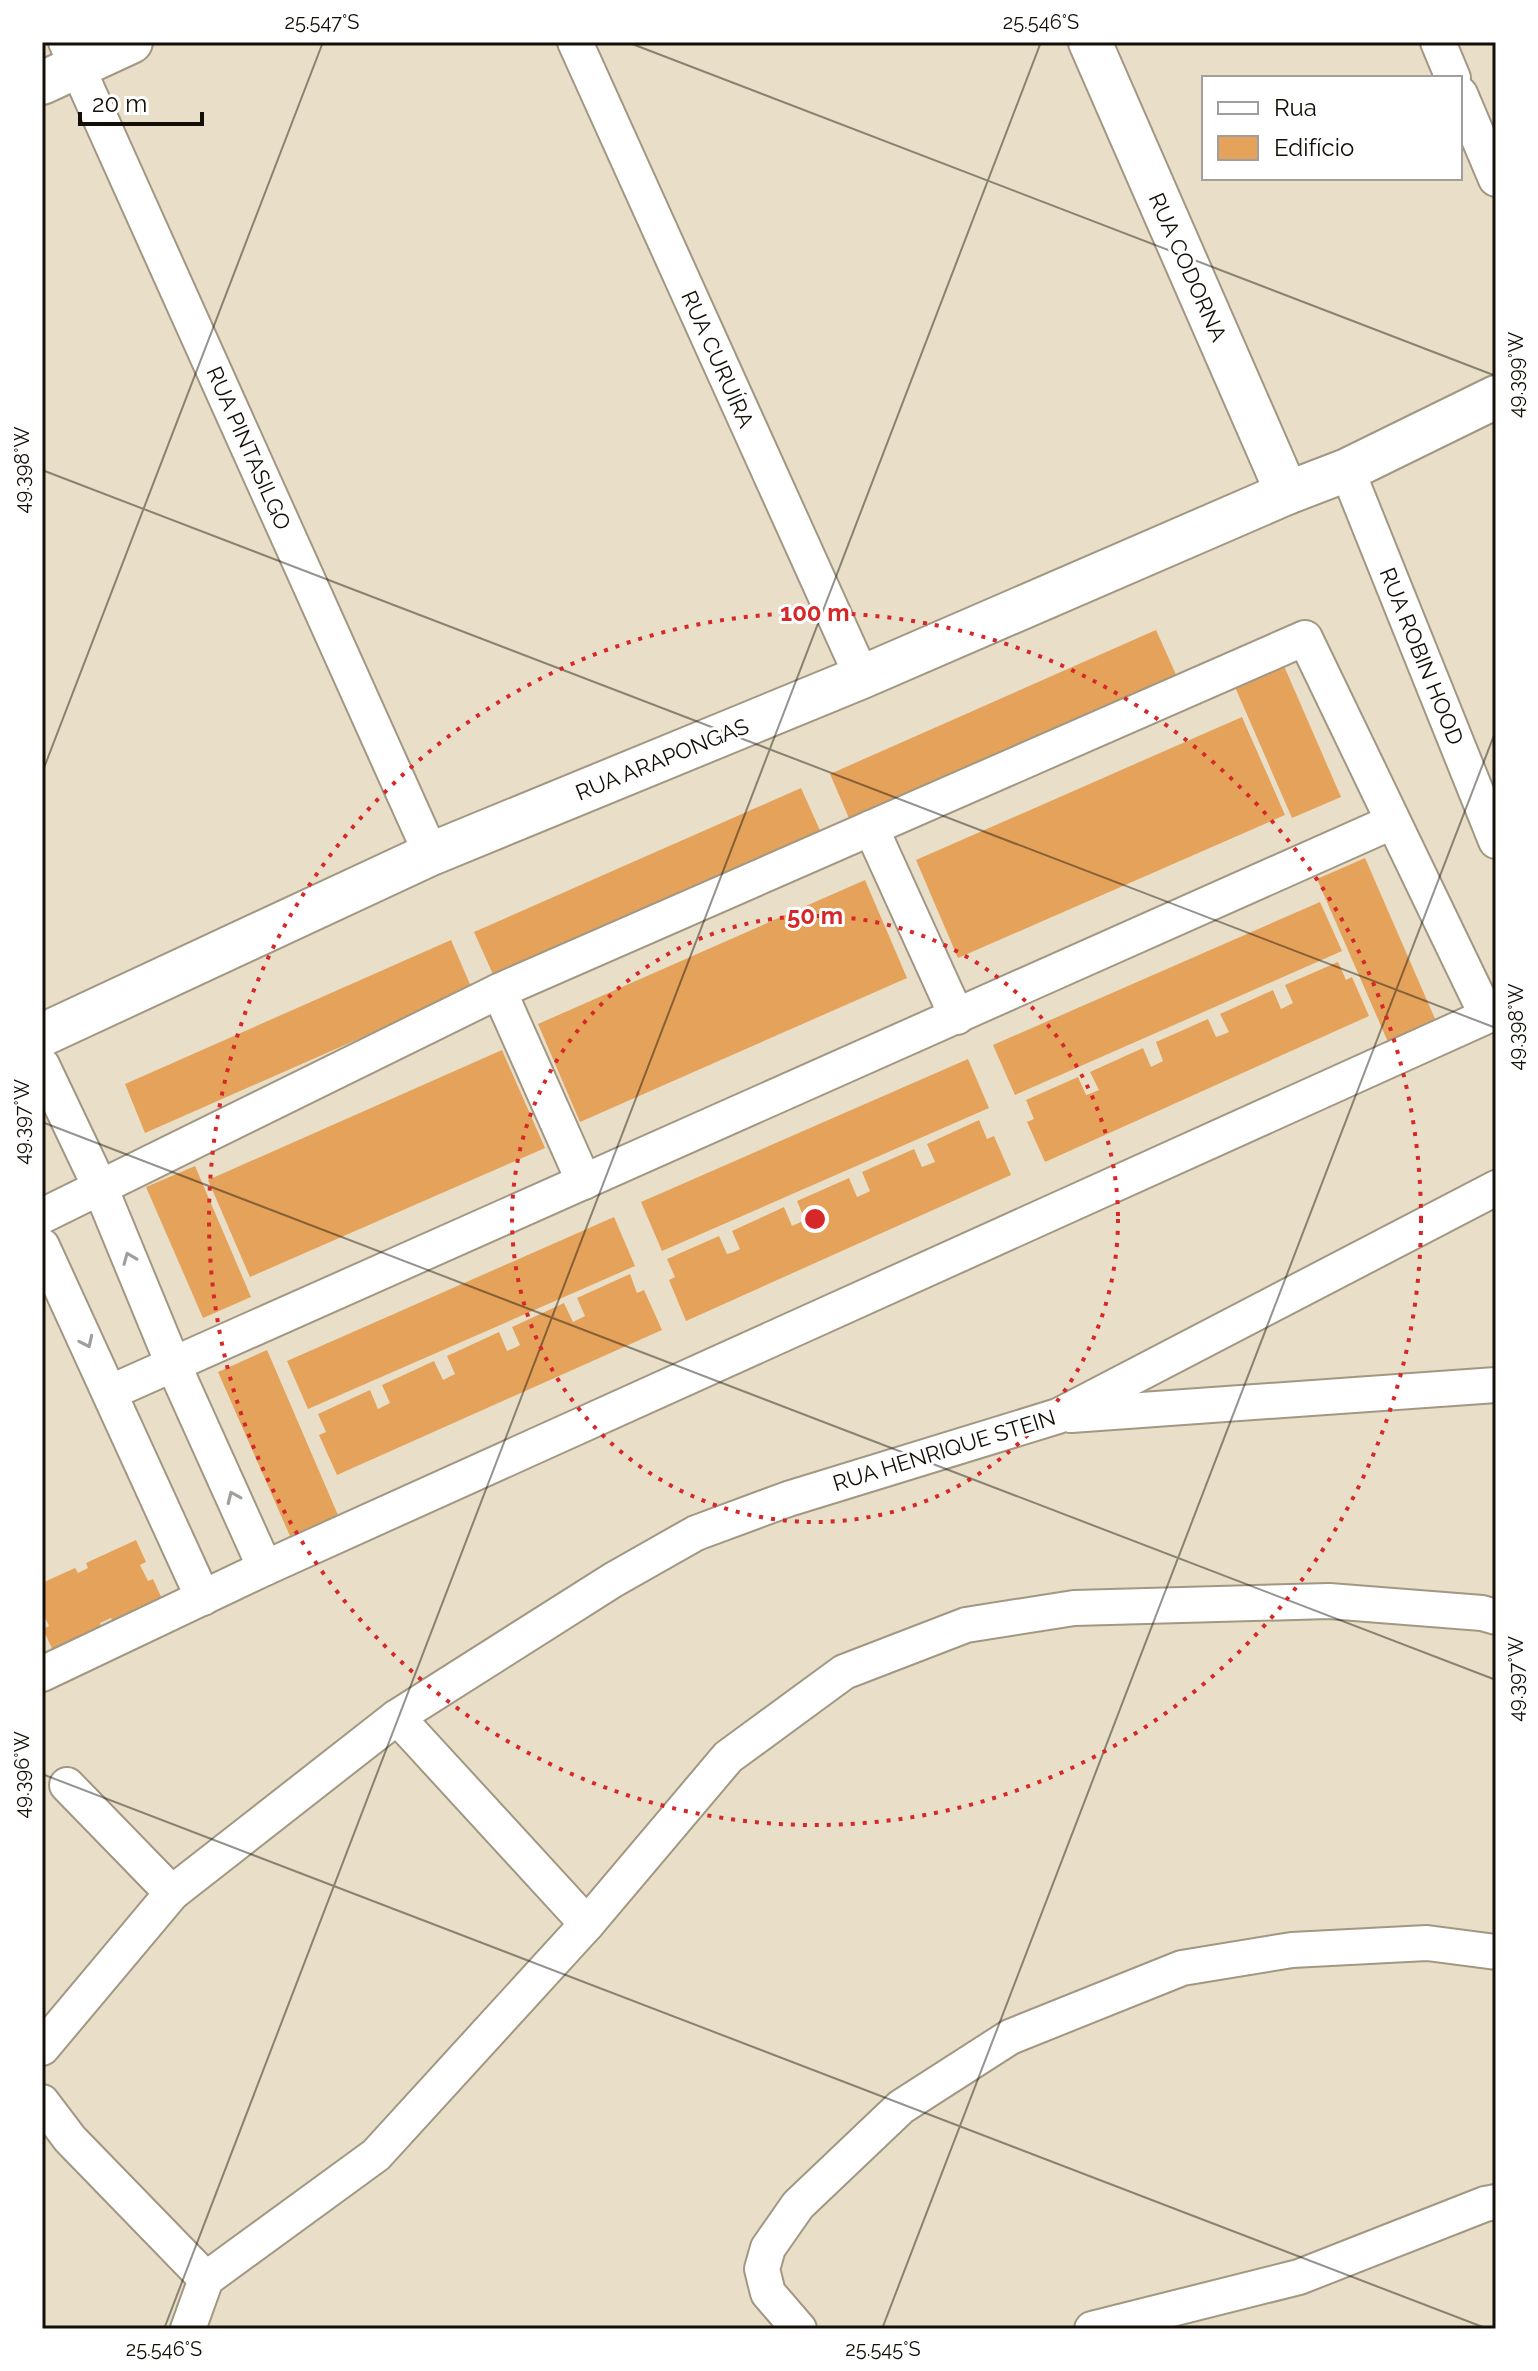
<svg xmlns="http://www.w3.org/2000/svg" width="1538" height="2371" viewBox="0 0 1538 2371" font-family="Raleway,sans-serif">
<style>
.building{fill:#e5a25a}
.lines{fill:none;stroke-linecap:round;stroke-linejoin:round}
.minor-casing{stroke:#a19782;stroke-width:38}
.tertiary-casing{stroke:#a19782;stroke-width:46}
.minor{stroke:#fff;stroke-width:34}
.tertiary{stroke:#fff;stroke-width:42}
.oneway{stroke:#a19f9c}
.ticks{fill:none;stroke:#130f08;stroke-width:2;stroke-opacity:0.45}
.ring{fill:none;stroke:#d62828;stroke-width:4;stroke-dasharray:4 8}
.labels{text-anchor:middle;stroke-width:6;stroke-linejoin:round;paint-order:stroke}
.street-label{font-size:22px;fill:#130f08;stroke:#fff}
.centre{fill:#d62828;stroke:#fff;stroke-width:4}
.ring-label{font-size:24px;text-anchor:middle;font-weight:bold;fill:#d62828;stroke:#fff;stroke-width:6;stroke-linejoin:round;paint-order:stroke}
.neatline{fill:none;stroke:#130f08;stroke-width:3}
.ticks-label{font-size:20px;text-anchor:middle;fill:#130f08}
</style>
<rect width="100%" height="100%" fill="#e9dfc8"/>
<g class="building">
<polygon points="1156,630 1178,679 851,823 830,774"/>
<polygon points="1284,666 1341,797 1292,818 1235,687"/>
<polygon points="1242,717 1285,815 958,958 916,860"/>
<polygon points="801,788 823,837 496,981 474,932"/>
<polygon points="1365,858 1436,1021 1388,1042 1317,879"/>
<polygon points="865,880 907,978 580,1122 538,1024"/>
<polygon points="1320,902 1342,951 1015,1095 993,1045"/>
<polygon points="451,940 472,989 145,1133 125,1084"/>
<polygon points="1338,962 1346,980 1352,977 1369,1016 1045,1162 1027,1122 1034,1119 1026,1100 1078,1077 1086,1095 1092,1093 1099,1090 1090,1072 1143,1048 1151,1067 1163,1061 1156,1042 1208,1019 1216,1037 1222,1035 1229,1032 1220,1014 1273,990 1281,1009 1293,1003 1285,985"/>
<polygon points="502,1050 545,1148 250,1277 208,1180"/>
<polygon points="968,1059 989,1108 662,1251 641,1202"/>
<polygon points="979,1120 987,1139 994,1136 1011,1175 686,1321 669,1280 675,1277 667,1259 719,1236 727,1254 734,1252 740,1249 732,1231 784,1207 792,1226 805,1220 797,1201 849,1178 857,1197 864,1194 870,1191 862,1172 914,1149 922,1167 935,1162 927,1144"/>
<polygon points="195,1166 251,1297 203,1318 146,1187"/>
<polygon points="614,1217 635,1266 308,1409 287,1361"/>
<polygon points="630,1274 637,1293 644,1290 662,1330 337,1475 319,1435 326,1432 318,1414 370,1390 378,1409 390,1403 382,1385 434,1361 443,1380 455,1374 447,1356 499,1332 507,1351 514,1348 520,1345 512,1327 564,1303 573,1322 585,1316 577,1298"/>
<polygon points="267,1350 338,1515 290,1536 218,1372"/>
<polygon points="136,1540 146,1562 140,1565 148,1581 153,1579 163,1601 114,1624 111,1618 100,1623 102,1629 53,1651 43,1629 49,1626 42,1611 42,1583 75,1568 78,1573 88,1568 86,1563"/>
</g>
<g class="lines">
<g class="minor-casing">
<g id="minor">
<polyline points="66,42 431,854"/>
<polyline points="575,42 862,677"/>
<polyline points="1438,42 1453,78"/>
<polyline points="1460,94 1496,179"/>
<polyline points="1347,470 1496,841"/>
<polyline points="871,828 957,1017"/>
<polyline points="499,991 584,1182"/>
<polyline points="42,1065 100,1187 173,1364 265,1568"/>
<polyline points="42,1216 499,991 1305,638 1487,1016 265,1568 42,1674"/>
<polyline points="42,1246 203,1598"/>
<polyline points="111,1392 1392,822"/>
<polyline points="1071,1415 1496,1385"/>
<polyline points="397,1717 613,1580 696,1533 788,1499 1058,1416 1496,1188"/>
<polyline points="67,1785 172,1893"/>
<polyline points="42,2048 172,1893 397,1717 587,1924"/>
<polyline points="42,2102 70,2139 206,2279"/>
<polyline points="188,2329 206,2279 376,2155 587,1924 728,1757 844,1672 966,1625 1074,1608 1329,1601 1482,1613 1496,1617"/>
<polyline points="799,2329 768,2293 762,2269 768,2248 798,2205 901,2107 1010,2037 1182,1968 1292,1950 1427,1943 1496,1952"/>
<polyline points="1092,2329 1299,2277 1485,2204 1496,2202"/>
</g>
</g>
<g class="tertiary-casing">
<g id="tertiary">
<polyline points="1090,42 1287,493"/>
<polyline points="42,83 131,42"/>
<polyline points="42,1035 431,854 862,677 1287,493 1347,470 1496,397"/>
</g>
</g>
<use href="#minor" class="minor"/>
<use href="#tertiary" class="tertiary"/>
</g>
<defs><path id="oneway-chevron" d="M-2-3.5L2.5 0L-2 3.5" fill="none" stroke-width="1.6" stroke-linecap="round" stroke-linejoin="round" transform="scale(2)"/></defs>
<g class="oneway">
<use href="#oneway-chevron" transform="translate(129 1258) rotate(-112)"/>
<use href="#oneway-chevron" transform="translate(87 1342) rotate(65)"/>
<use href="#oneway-chevron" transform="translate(233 1497) rotate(-114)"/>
</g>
<path class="ticks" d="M627 42 1496 376M42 470 1496 1028M42 773 323 42M42 1122 1496 1680M42 1774 1488 2329M164 2329 1041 42M882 2329 1496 730"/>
<g class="ring">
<circle cx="815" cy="1219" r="303"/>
<circle cx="815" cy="1219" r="606"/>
</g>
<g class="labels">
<g class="street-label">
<text transform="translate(1188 267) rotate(66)" y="8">RUA CODORNA</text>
<text transform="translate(718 359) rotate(66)" y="8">RUA CURUÍRA</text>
<text transform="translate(249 448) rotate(66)" y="8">RUA PINTASILGO</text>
<text transform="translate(1422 656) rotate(68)" y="8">RUA ROBIN HOOD</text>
<text transform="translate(662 759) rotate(-22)" y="8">RUA ARAPONGAS</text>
<text transform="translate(944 1450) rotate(-17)" y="8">RUA HENRIQUE STEIN</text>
</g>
</g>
<circle cx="815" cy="1219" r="12" class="centre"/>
<g class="ring-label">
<text x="815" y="621">100 m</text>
<text x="815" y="924">50 m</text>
</g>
<rect width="1538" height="2371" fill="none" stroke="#ffffff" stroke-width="88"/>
<rect x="1202" y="76" width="260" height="104" fill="#ffffff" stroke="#a19f9c" stroke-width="2"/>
<rect x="1218" y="102" width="40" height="12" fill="#ffffff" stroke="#a19f9c" stroke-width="2"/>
<text x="1274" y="116" font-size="24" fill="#130f08">Rua</text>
<rect x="1218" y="136" width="40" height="24" fill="#e5a25a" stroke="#a19f9c" stroke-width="2"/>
<text x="1274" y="156" font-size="24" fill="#130f08">Edifício</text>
<path d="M80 112v12h122v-12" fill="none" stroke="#130f08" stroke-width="4"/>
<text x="92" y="112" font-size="24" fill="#130f08" stroke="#ffffff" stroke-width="6" paint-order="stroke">20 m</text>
<rect x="44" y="44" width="1450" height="2283" class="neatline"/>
<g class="ticks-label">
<text x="322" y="29">25.547°S</text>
<text x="1041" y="29">25.546°S</text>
<text transform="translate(1516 375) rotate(-90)" y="7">49.399°W</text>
<text transform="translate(22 470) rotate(-90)" y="7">49.398°W</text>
<text transform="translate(1516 1027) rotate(-90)" y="7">49.398°W</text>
<text transform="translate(22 1122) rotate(-90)" y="7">49.397°W</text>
<text transform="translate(1516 1679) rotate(-90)" y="7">49.397°W</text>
<text transform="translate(22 1775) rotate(-90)" y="7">49.396°W</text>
<text x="164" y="2356">25.546°S</text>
<text x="883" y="2356">25.545°S</text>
</g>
</svg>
